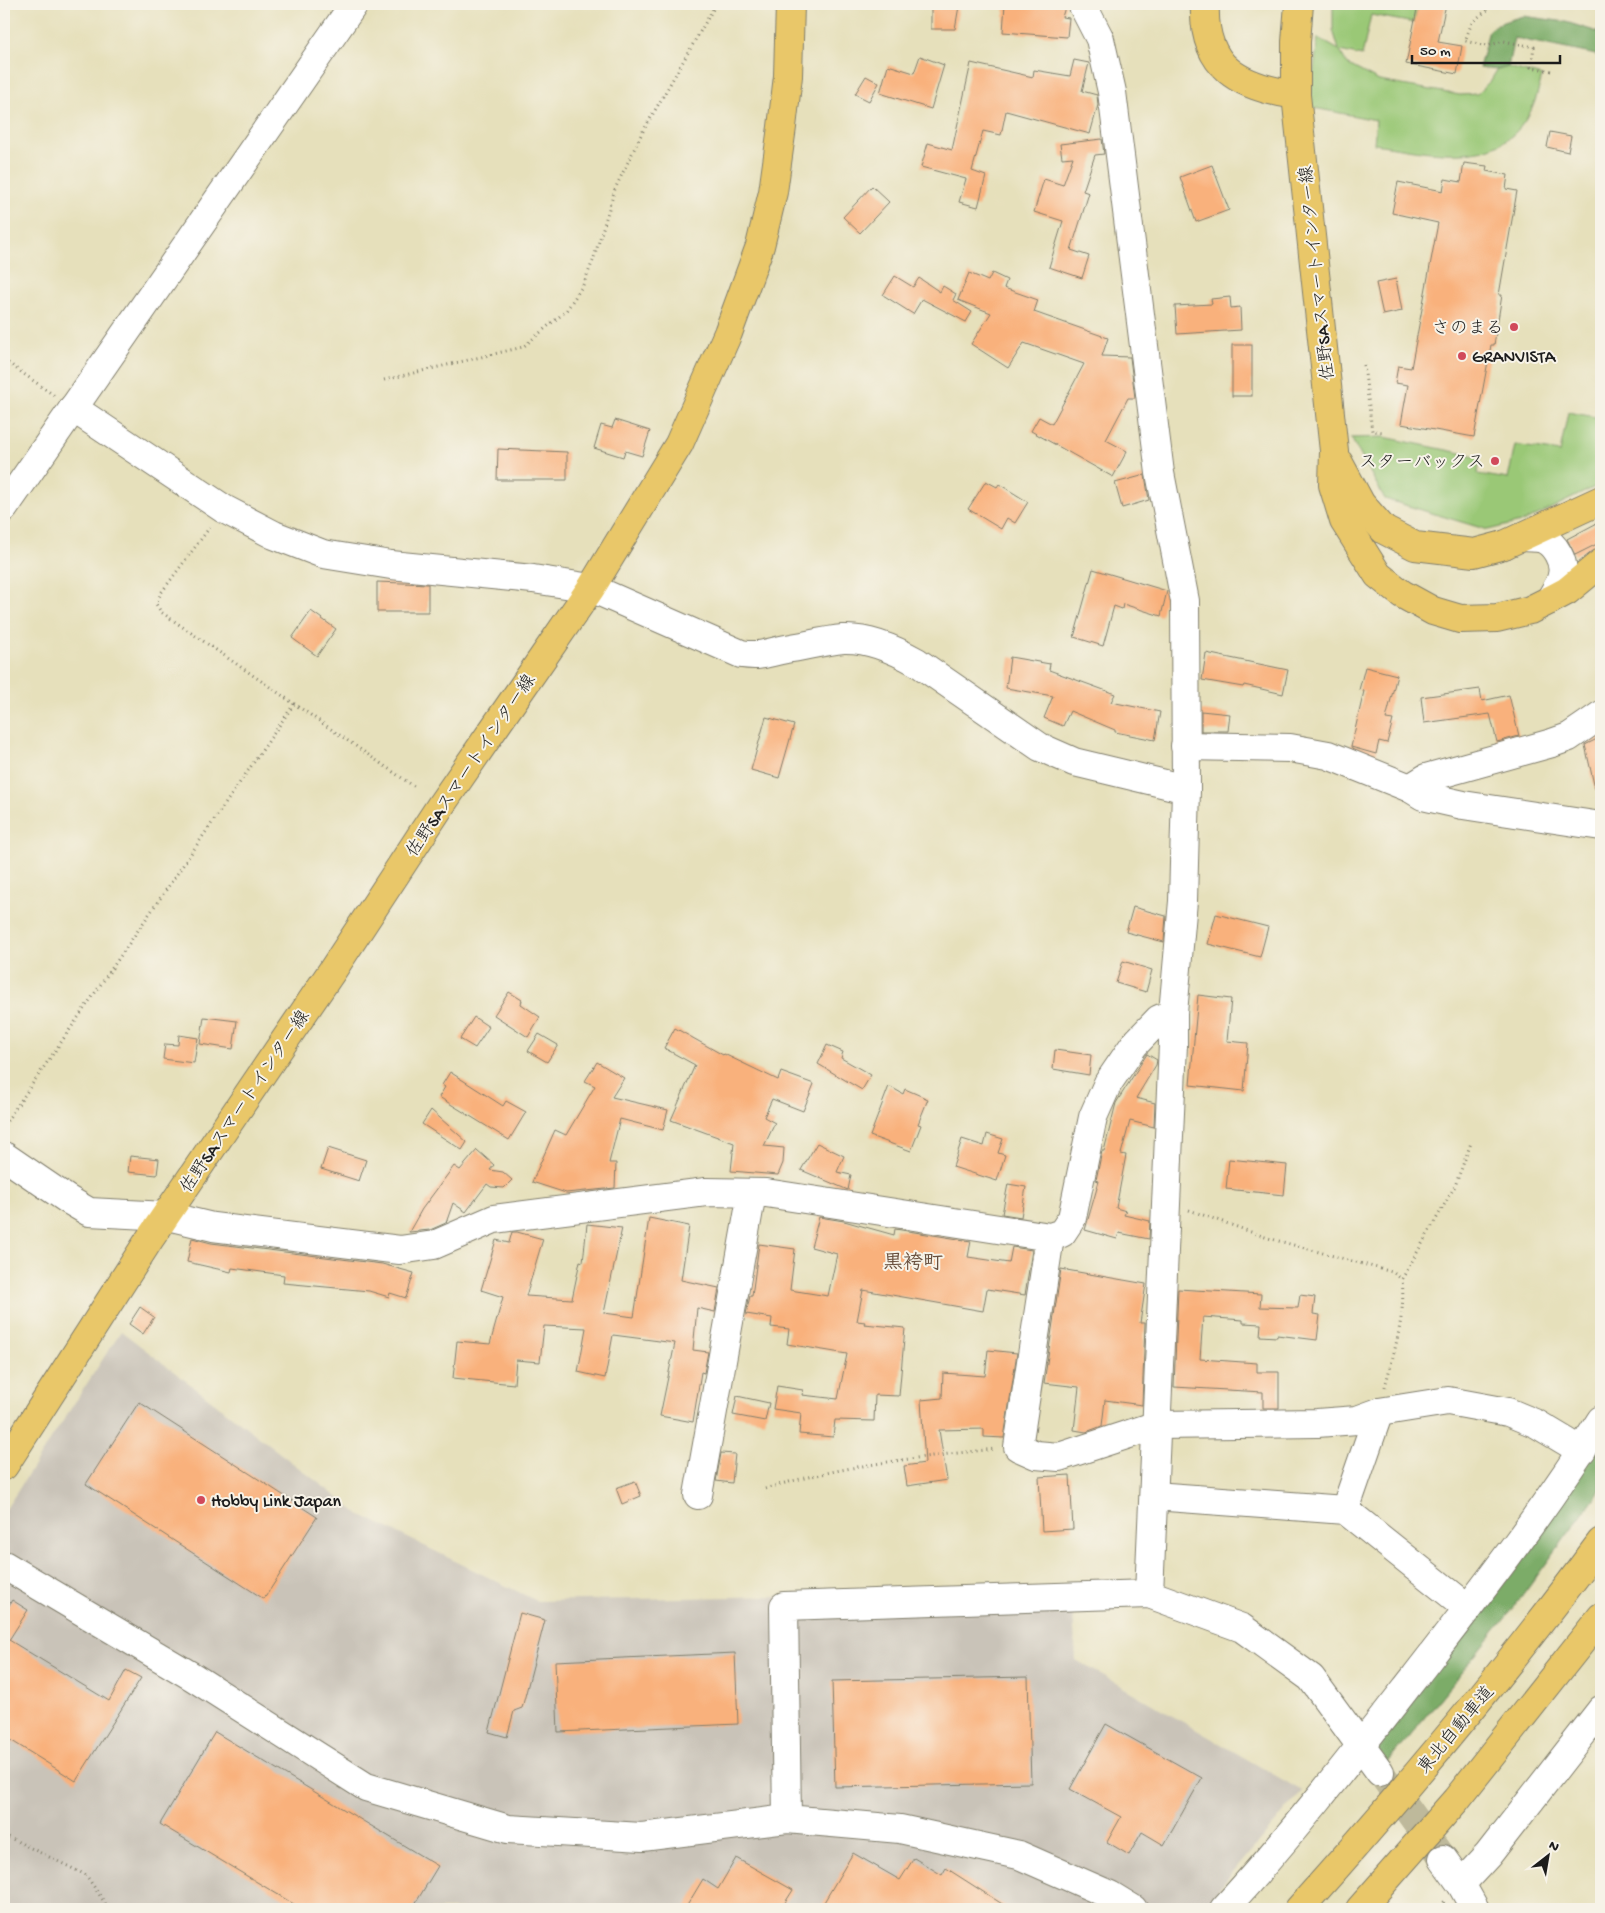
<svg xmlns="http://www.w3.org/2000/svg" width="1605" height="1913" viewBox="0 0 1605 1913" font-family="'Gochi Hand','Klee One',sans-serif">
<style>
.industrial{fill:#c9c3b8}
.green{fill:#9ac876;stroke:#5b7249}
.forest{fill:#7bac67;stroke:#4c6442}
.building{fill:#f9b17c}
.lines{fill:none;stroke-linecap:round;stroke-linejoin:round}
.minor-tunnel{stroke:#beb99b;stroke-width:28;stroke-dasharray:28 14;stroke-linecap:butt}
.minor-casing{stroke:#817e6c;stroke-width:30}
.major-casing{stroke:#817e6c;stroke-width:30}
.highway-casing{stroke:#817e6c;stroke-width:30}
.path{stroke:#817e6c;stroke-width:3;stroke-dasharray:1 4;stroke-linecap:butt}
.minor{stroke:#fff;stroke-width:28}
.major{stroke:#e9c769;stroke-width:28}
.highway{stroke:#e9c769;stroke-width:28}
.poi-dot{fill:#d1495b;stroke:#f7f3e8;stroke-width:2}
.labels{text-anchor:middle;stroke-width:4;stroke-linejoin:round;paint-order:stroke}
.street-label{font-size:18px;fill:#1c1c1c;stroke:#f7f3e8}
.poi-label{font-size:18px;fill:#1c1c1c;stroke:#f7f3e8;text-anchor:end}
.quarter-label{font-size:20px;font-weight:bold;fill:#69503e;stroke:#f7f3e8}
</style>
<rect width="100%" height="100%" fill="#f7f3e8"/>
<filter id="ink" filterUnits="userSpaceOnUse"><feTurbulence type="fractalNoise" baseFrequency=".02" numOctaves="2"/><feDisplacementMap in="SourceGraphic" scale="10" xChannelSelector="R" yChannelSelector="G"/><feConvolveMatrix kernelMatrix="1 2 1 2 8 2 1 2 1" color-interpolation-filters="sRGB"/></filter>
<filter id="wash" filterUnits="userSpaceOnUse"><feTurbulence type="fractalNoise" baseFrequency=".0096" numOctaves="4" result="noise"/><feDisplacementMap in="SourceGraphic" scale="20" xChannelSelector="R" yChannelSelector="G"/><feGaussianBlur stdDeviation="1.12" result="paint"/><feColorMatrix in="noise" values="0 0 0 0 0 0 0 0 0 0 0 0 0 0 0 0 0 1.4 0 .05"/><feComposite in="paint" operator="in"/></filter>
<g filter="url(#wash)">
<rect width="100%" height="100%" fill="#e6e0bb"/>
<polygon class="industrial" points="121,1331 359,1514 537,1601 779,1596 1073,1613 1076,1660 1302,1791 1202,1909 4,1909 4,1512"/>
<g class="green">
<path d="M1333 4H1418L1414 23 1371 15 1362 56 1340 51 1347 64 1379 81 1460 95 1477 94 1491 80 1497 70 1508 67 1542 76C1538 92 1534 109 1524 122 1492 170 1421 150 1374 144L1376 120 1309 107 1318 38 1339 50 1333 30Z"/>
<polygon points="1568,412 1601,418 1601,484 1525,521 1488,530 1385,499 1351,438 1384,437 1480,457 1478,474 1508,479 1515,445 1560,452"/>
</g>
<g class="forest">
<polygon points="1523,16 1566,22 1601,33 1601,56 1514,38 1508,67 1497,70 1479,68 1489,30 1503,22"/>
<polygon points="1601,1432 1601,1489 1512,1610 1386,1765 1375,1750"/>
</g>
<g id="blocks">
<g class="building">
<polygon points="1005,4 1066,4 1062,17 1069,18 1067,37 1003,32"/>
<polygon points="1418,4 1446,4 1438,42 1462,46 1457,74 1406,64"/>
<polygon points="959,6 955,29 931,29 931,7"/>
<polygon points="920,56 944,65 931,109 880,93 888,65 914,73"/>
<polygon points="1074,60 1089,63 1082,91 1097,95 1098,105 1090,134 1006,111 1001,135 983,131 972,171 986,176 978,207 959,202 966,179 921,167 928,143 952,150 971,63 1033,77 1034,70 1070,76"/>
<polygon points="866,76 879,83 869,101 855,94"/>
<polygon points="1550,132 1571,136 1568,152 1547,147"/>
<polygon points="1102,139 1104,154 1095,155 1083,191 1089,193 1071,250 1089,256 1082,278 1049,267 1063,221 1034,212 1044,179 1063,185 1073,157 1062,158 1060,144"/>
<polygon points="1464,163 1487,166 1486,171 1508,175 1506,189 1517,191 1499,295 1502,295 1494,345 1491,345 1474,437 1401,424 1408,385 1395,383 1398,366 1411,368 1438,223 1392,213 1398,182 1443,191 1445,179 1461,182"/>
<polygon points="1212,165 1229,210 1196,222 1180,177"/>
<polygon points="872,186 889,202 860,233 843,217"/>
<polygon points="969,273 988,281 992,273 1007,280 1004,288 1038,300 1034,312 1108,338 1102,356 1130,357 1135,398 1128,398 1106,440 1127,451 1113,477 1031,431 1039,417 1052,424 1084,364 1024,343 1008,368 971,344 991,313 958,300"/>
<polygon points="895,276 913,287 919,278 940,292 943,286 956,294 953,300 972,312 966,322 922,299 913,314 883,295"/>
<polygon points="1396,279 1402,311 1383,315 1376,283"/>
<polygon points="1230,297 1231,308 1240,307 1241,330 1177,334 1175,306 1212,304 1211,299"/>
<rect x="1232" y="345" width="20" height="51"/>
<polygon points="615,420 650,431 642,456 625,451 623,457 594,448 601,425 612,428"/>
<polygon points="498,449 567,452 567,480 497,480"/>
<polygon points="1145,475 1149,500 1122,508 1115,483"/>
<polygon points="986,481 997,487 999,484 1028,502 1015,523 1007,518 1001,529 968,509"/>
<polygon points="1601,521 1601,542 1575,555 1567,539"/>
<polygon points="1093,569 1167,591 1161,616 1123,604 1122,609 1114,606 1103,646 1074,637"/>
<polygon points="377,582 428,584 428,612 377,612"/>
<polygon points="311,611 336,629 317,656 292,638"/>
<polygon points="1206,653 1288,670 1283,694 1244,685 1243,687 1202,680"/>
<polygon points="1010,657 1050,664 1049,670 1115,694 1111,702 1160,712 1155,740 1115,732 1115,730 1070,711 1063,726 1044,718 1053,696 1006,688"/>
<polygon points="1365,667 1397,675 1386,719 1393,720 1387,743 1379,741 1376,754 1351,747 1364,691 1359,690"/>
<polygon points="1480,689 1482,701 1509,695 1519,736 1497,742 1490,714 1424,723 1421,697"/>
<polygon points="1201,711 1230,714 1228,731 1201,731"/>
<polygon points="766,717 794,725 779,778 751,770"/>
<polygon points="1601,737 1601,788 1595,789 1585,745"/>
<polygon points="1133,907 1166,916 1164,942 1126,932"/>
<polygon points="1216,914 1268,927 1260,957 1208,944"/>
<polygon points="1123,961 1152,970 1146,992 1116,983"/>
<polygon points="509,992 522,1000 521,1004 540,1017 528,1037 494,1015"/>
<polygon points="1198,995 1231,999 1227,1041 1248,1043 1244,1091 1190,1085"/>
<polygon points="204,1017 237,1021 233,1049 200,1044"/>
<polygon points="474,1017 489,1027 475,1048 460,1039"/>
<polygon points="675,1028 723,1055 724,1054 778,1080 781,1072 814,1084 803,1111 772,1099 764,1117 775,1123 764,1146 784,1148 783,1163 778,1175 731,1171 734,1143 671,1120 695,1065 664,1048"/>
<polygon points="539,1034 558,1045 547,1062 528,1051"/>
<polygon points="179,1035 198,1038 194,1063 163,1059 165,1044 178,1045"/>
<polygon points="827,1045 843,1052 841,1058 871,1075 862,1090 818,1064"/>
<polygon points="1055,1050 1091,1055 1089,1075 1053,1069"/>
<polygon points="1147,1054 1157,1060 1156,1065 1136,1098 1155,1103 1154,1127 1130,1121 1121,1154 1126,1155 1116,1208 1126,1211 1124,1215 1150,1221 1149,1239 1119,1233 1117,1239 1085,1230 1099,1181 1096,1180 1102,1151 1104,1151 1116,1103"/>
<polygon points="597,1062 624,1078 612,1097 668,1110 663,1130 620,1119 609,1163 616,1163 615,1188 566,1193 532,1182 555,1130 566,1135 595,1086 585,1081"/>
<polygon points="450,1072 503,1106 506,1101 526,1112 509,1140 439,1097 445,1087 442,1085"/>
<polygon points="889,1086 903,1094 905,1089 928,1099 918,1124 921,1125 911,1151 870,1136"/>
<polygon points="431,1110 467,1142 462,1150 422,1124"/>
<polygon points="987,1134 1003,1139 998,1153 1005,1155 997,1181 953,1167 962,1139 984,1146"/>
<polygon points="817,1143 844,1156 837,1172 851,1175 848,1190 801,1170"/>
<polygon points="328,1148 366,1160 359,1181 321,1169"/>
<polygon points="477,1150 494,1165 490,1170 503,1172 512,1180 504,1188 491,1187 487,1184 466,1212 453,1203 446,1223 430,1230 409,1232 422,1209 454,1166 460,1170"/>
<polygon points="130,1156 159,1159 157,1175 128,1172"/>
<polygon points="1229,1159 1287,1165 1284,1195 1226,1189"/>
<polygon points="1008,1184 1026,1187 1021,1217 1002,1214"/>
<polygon points="819,1217 844,1221 894,1235 895,1229 971,1241 968,1257 1009,1263 1012,1247 1032,1250 1025,1295 987,1289 983,1311 863,1290 857,1321 865,1322 864,1324 905,1328 899,1396 875,1395 874,1421 835,1420 833,1437 799,1434 801,1413 773,1409 777,1386 803,1390 802,1395 838,1399 847,1354 787,1344 789,1329 771,1327 772,1318 746,1314 750,1296 752,1296 759,1244 795,1249 790,1290 828,1296 837,1254 811,1247"/>
<polygon points="649,1218 689,1226 681,1280 719,1288 715,1312 697,1308 693,1350 708,1352 704,1373 701,1372 693,1422 660,1416 675,1343 613,1335 605,1378 578,1372 586,1328 544,1326 540,1362 516,1360 514,1384 453,1378 457,1341 490,1344 503,1297 481,1290 496,1240 509,1243 512,1232 517,1232 543,1239 526,1296 572,1299 580,1261 583,1262 587,1224 622,1228 604,1313 634,1317"/>
<polygon points="192,1238 211,1243 382,1264 414,1273 406,1298 390,1293 389,1297 369,1291 283,1283 284,1275 232,1268 231,1272 187,1262"/>
<polygon points="1061,1269 1146,1284 1140,1323 1145,1323 1142,1405 1105,1400 1102,1426 1086,1432 1074,1430 1079,1387 1044,1383"/>
<polygon points="1178,1289 1261,1294 1260,1307 1298,1308 1300,1295 1315,1297 1313,1314 1320,1315 1317,1340 1277,1335 1277,1337 1260,1336 1261,1324 1243,1323 1243,1320 1203,1317 1200,1359 1257,1363 1257,1372 1279,1372 1279,1408 1263,1408 1263,1392 1174,1387"/>
<polygon points="140,1307 154,1317 143,1334 129,1324"/>
<polygon points="988,1350 1017,1353 1004,1438 984,1437 984,1429 939,1430 947,1480 907,1486 904,1466 925,1463 921,1400 942,1398 943,1373 985,1376"/>
<polygon points="737,1396 769,1403 765,1421 733,1415"/>
<polygon points="139,1402 317,1517 264,1599 86,1484"/>
<polygon points="721,1453 735,1454 732,1483 716,1481"/>
<polygon points="1070,1475 1073,1529 1042,1531 1039,1477"/>
<polygon points="635,1481 641,1496 622,1504 616,1488"/>
<polygon points="12,1600 28,1610 9,1640 109,1701 126,1670 141,1678 76,1781 4,1736 4,1613"/>
<polygon points="520,1613 545,1620 522,1708 514,1711 507,1737 489,1732"/>
<polygon points="735,1653 738,1724 558,1732 555,1661"/>
<polygon points="1028,1677 1031,1783 835,1787 832,1681"/>
<polygon points="1106,1724 1202,1778 1164,1845 1142,1832 1129,1855 1107,1842 1121,1817 1070,1789"/>
<polygon points="215,1732 438,1866 412,1909 302,1909 160,1824"/>
<polygon points="853,1853 900,1880 914,1858 942,1875 946,1868 1010,1909 820,1909"/>
<polygon points="736,1858 793,1890 781,1909 685,1909 703,1879 718,1889"/>
</g>
</g>
</g>
<g filter="url(#ink)">
<use href="#blocks" fill-opacity="0" stroke="#817e6c" stroke-width="1"/>
<g class="lines">
<polyline class="minor-tunnel" points="1380,1772 1443,1859"/>
<g class="minor-casing">
<g id="minor">
<polyline points="1082,4 1100,39 1112,92 1160,473 1185,601 1186,789 1183,901 1173,1013 1173,1044 1149,1594"/>
<path d="M73 408 224 509 274 535 323 554 391 565 533 579 591 588 741 654C763 657 765 653 786 649 805 646 824 641 843 639 868 638 896 650 917 662L1040 747 1074 762 1186 789"/>
<polyline points="4,508 354,4"/>
<path d="M1523 537C1529 538 1537 537 1543 539 1555 544 1565 562 1562 575 1561 583 1554 592 1550 600"/>
<polyline points="1185,746 1290,748 1328,755 1410,788 1423,796 1463,805 1601,826"/>
<polyline points="1410,788 1426,778 1552,743 1569,737 1601,715"/>
<polyline points="4,1156 67,1199 89,1212 167,1216 213,1227 400,1250 434,1245 494,1219 706,1192 766,1193 1050,1237 1062,1233 1072,1218 1093,1117 1108,1083 1134,1045 1159,1019 1173,1013"/>
<polyline points="1050,1237 1018,1447 1036,1455 1059,1457 1157,1425 1317,1423 1357,1420 1379,1412 1448,1401 1508,1412 1537,1424 1582,1451"/>
<polyline points="698,1495 752,1193"/>
<polyline points="1154,1496 1345,1510 1468,1608"/>
<polyline points="1345,1510 1379,1412"/>
<polyline points="4,1565 193,1677 366,1787 508,1829 642,1837 787,1819"/>
<polyline points="1443,1859 1461,1884 1475,1909"/>
<polyline points="1461,1884 1488,1855 1601,1710"/>
<polyline points="1133,1909 1110,1895 1019,1855 900,1829 787,1819 784,1606 1149,1594 1242,1628 1311,1678 1380,1772"/>
<path d="M1224 1909C1291 1836 1353 1756 1414 1678 1479 1594 1545 1510 1601 1420"/>
</g>
</g>
<g class="major-casing">
<g id="major">
<path d="M1205 4C1202 68 1240 87 1296 95"/>
<polyline points="1299,4 1296,42 1296,95 1334,451 1333,485 1344,521 1378,575 1402,594 1433,611 1460,619 1497,618 1530,610 1550,600"/>
<polyline points="1339,463 1361,504 1384,530 1415,546 1474,553 1504,545"/>
<polyline points="4,1466 151,1237 332,971 441,805 591,588 679,444 728,333 760,246 773,192 782,127 788,76 790,4"/>
</g>
</g>
<g class="highway-casing">
<g id="highway">
<polyline points="1504,545 1601,500"/>
<polyline points="1550,600 1567,591 1601,563"/>
<path d="M1299 1909C1405 1791 1507 1670 1601 1542"/>
<polyline points="1360,1909 1456,1800 1601,1617"/>
</g>
</g>
<g class="path">
<polyline points="1495,4 1472,22 1465,41 1487,46 1504,41 1534,47 1531,67 1551,71"/>
<polyline points="4,360 55,396"/>
<polyline points="1364,365 1372,431 1385,432"/>
<polyline points="384,380 523,347 566,311 583,285 593,261 615,189 642,133 716,4"/>
<polyline points="210,527 161,593 156,604 161,612 415,787"/>
<polyline points="4,1125 294,704"/>
<polyline points="1189,1210 1268,1238 1392,1272 1402,1279"/>
<path d="M1385 1387C1394 1352 1406 1315 1402 1279L1455 1186 1471 1143"/>
<path d="M765 1489C837 1466 920 1457 995 1449"/>
<polyline points="4,1835 86,1875 109,1909"/>
<polyline points="1436,1909 1445,1901"/>
</g>
<use href="#minor" class="minor"/>
<use href="#major" class="major"/>
<use href="#highway" class="highway"/>
</g>
</g>
<g class="poi-dot">
<circle cx="1514" cy="327" r="5"/>
<circle cx="1462" cy="356" r="5"/>
<circle cx="1495" cy="461" r="5"/>
<circle cx="201" cy="1500" r="5"/>
</g>
<g class="labels">
<g class="street-label">
<text transform="translate(1316 273) rotate(-96)" y="6">佐野SAスマートインター線</text>
<text transform="translate(470 765) rotate(-56)" y="6">佐野SAスマートインター線</text>
<text transform="translate(244 1101) rotate(-56)" y="6">佐野SAスマートインター線</text>
<text transform="translate(1455 1729) rotate(-50)" y="6">東北自動車道</text>
</g>
<g class="poi-label">
<text x="1504" y="333">さのまる</text>
<text x="1472" y="362" text-anchor="start">GRANVISTA</text>
<text x="1485" y="467">スターバックス</text>
<text x="211" y="1506" text-anchor="start">Hobby Link Japan</text>
</g>
<g class="quarter-label">
<text x="913" y="1268">黒袴町</text>
</g>
</g>
<rect width="1605" height="1913" fill="none" stroke="#f7f3e8" stroke-width="20"/>
<g transform="translate(1548 1856) rotate(31)" stroke="#f7f3e8" stroke-width="4" paint-order="stroke">
<path d="M0-4L9 19L0 12L-9 19Z" fill="#1c1c1c"/>
<text y="-8" font-size="14" font-weight="bold" text-anchor="middle" fill="#1c1c1c">N</text>
</g>
<path d="M1412 55v8h148v-8" fill="none" stroke="#1c1c1c" stroke-width="2.5"/>
<text x="1420" y="55" font-size="15" fill="#1c1c1c" stroke="#f7f3e8" stroke-width="4" paint-order="stroke">50 m</text>
</svg>
